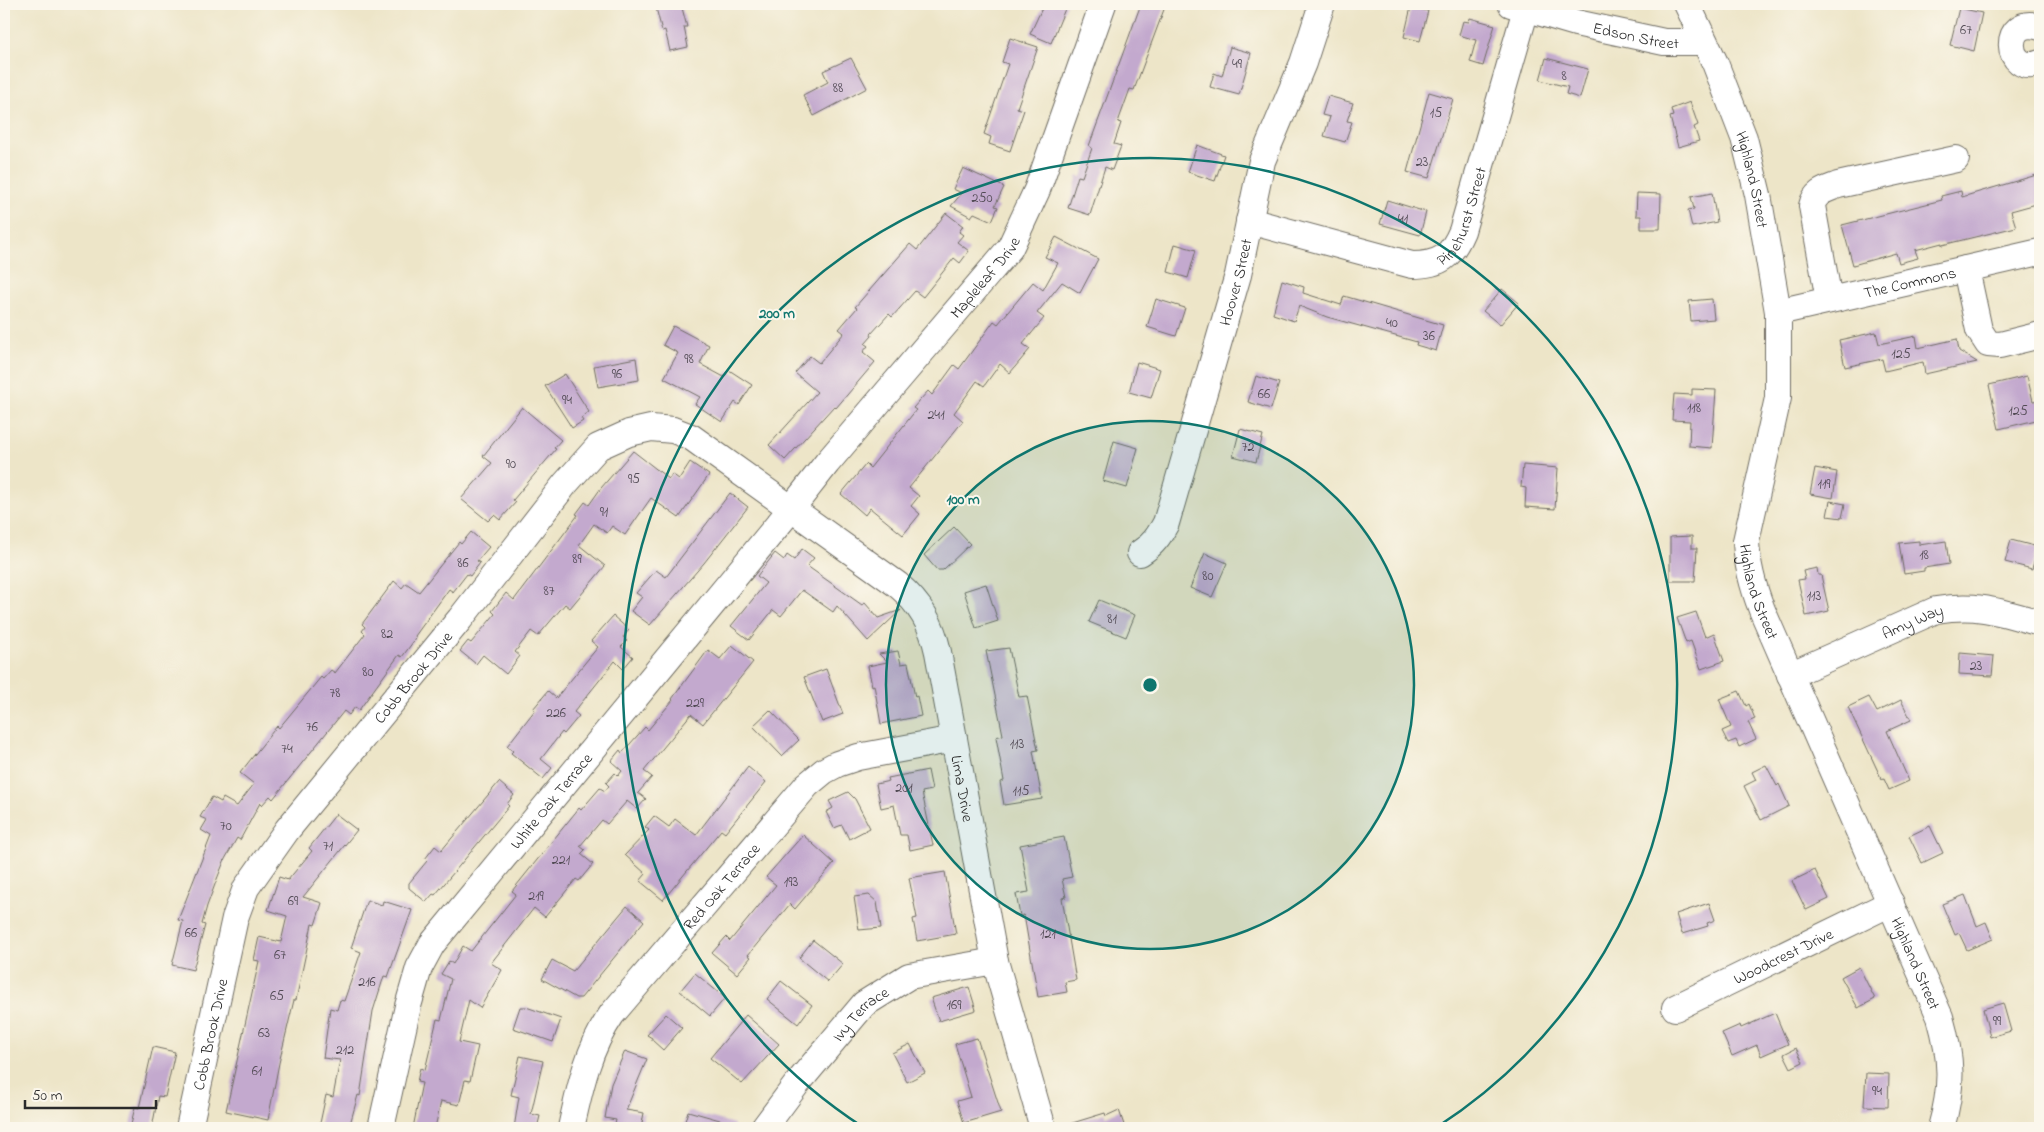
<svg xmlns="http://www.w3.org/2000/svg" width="2044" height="1132" viewBox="0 0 2044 1132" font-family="'Indie Flower',sans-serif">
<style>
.building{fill:#c3a9ce}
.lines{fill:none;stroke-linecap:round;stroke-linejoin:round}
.minor-casing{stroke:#6f6c62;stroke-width:28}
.minor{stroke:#fff;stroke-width:26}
.ring{fill:none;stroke:#0f766e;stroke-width:2.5}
.labels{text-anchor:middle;stroke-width:4;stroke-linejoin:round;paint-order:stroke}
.number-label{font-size:14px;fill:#514a54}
.street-label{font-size:16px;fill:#2b2b2b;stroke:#fbf7ec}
.centre{fill:#0f766e;stroke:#fbf7ec;stroke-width:2.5}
.ring-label{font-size:15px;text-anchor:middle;font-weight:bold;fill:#0f766e;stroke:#fbf7ec;stroke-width:4;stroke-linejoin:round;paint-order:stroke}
</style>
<rect width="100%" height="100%" fill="#fbf7ec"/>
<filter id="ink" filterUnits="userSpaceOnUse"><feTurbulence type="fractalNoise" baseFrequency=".02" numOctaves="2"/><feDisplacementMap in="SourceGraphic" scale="10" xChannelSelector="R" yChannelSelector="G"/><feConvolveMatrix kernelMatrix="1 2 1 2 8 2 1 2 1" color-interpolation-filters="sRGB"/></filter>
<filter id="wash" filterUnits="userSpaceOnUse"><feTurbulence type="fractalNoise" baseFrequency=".0096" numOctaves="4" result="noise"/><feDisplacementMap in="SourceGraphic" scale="20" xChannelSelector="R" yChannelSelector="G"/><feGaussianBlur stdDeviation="1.12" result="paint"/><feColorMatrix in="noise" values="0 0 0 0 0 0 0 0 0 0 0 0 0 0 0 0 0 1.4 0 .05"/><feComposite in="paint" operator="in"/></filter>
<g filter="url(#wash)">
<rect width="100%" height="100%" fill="#ede5c8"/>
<g id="blocks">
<g class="building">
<polygon points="655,4 681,4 687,27 684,27 688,47 670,51 665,30 662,31"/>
<polygon points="1044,4 1067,4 1051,43 1030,34"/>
<polygon points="1141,4 1166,4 1134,90 1130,89 1118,122 1121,123 1114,144 1121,146 1112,170 1105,167 1090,215 1068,208 1078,176 1082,177 1092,148 1089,146"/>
<polygon points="1411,7 1428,11 1420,41 1404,37"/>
<polygon points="1959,8 1982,13 1974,51 1950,45"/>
<polygon points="1470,18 1495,25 1483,66 1470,62 1476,40 1459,35 1463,21 1469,22"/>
<polygon points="1010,38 1038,47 1017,108 1024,110 1010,151 989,144 991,137 984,134 1008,64 1002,62"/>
<polygon points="1230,47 1251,53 1239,95 1210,87 1214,73 1222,76"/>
<polygon points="851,58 867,88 814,116 803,95 828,82 823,71"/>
<polygon points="1546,58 1588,69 1580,98 1566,94 1568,87 1540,80"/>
<polygon points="1429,92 1453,99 1429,178 1407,172"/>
<polygon points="1328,96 1353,103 1347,121 1352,122 1345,142 1324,136 1330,117 1322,115"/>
<polygon points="1690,102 1698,125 1694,127 1699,141 1678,147 1670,117 1673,116 1671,109"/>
<polygon points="1197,145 1224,155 1215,181 1188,172"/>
<polygon points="963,168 1004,187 995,206 998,207 992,221 974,213 971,217 951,206 962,193 953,189"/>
<polygon points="2040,174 2040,203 2011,211 2016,227 1942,245 1942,243 1915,250 1918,258 1899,263 1896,253 1853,265 1842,225 1942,200 1941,196 1961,191 1962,197"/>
<polygon points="1637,193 1661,194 1660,229 1641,229 1641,216 1636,216"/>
<polygon points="1712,193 1717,222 1692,227 1688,210 1694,209 1691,197"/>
<polygon points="1387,200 1426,212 1420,235 1380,224"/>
<polygon points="946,213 963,226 959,232 963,235 957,242 969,251 960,263 954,258 923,297 915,291 892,317 889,314 871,334 872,336 865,344 868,346 863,352 875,362 836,408 834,406 785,460 769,445 817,392 795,373 810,356 819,363 844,333 839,329 857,308 855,307 910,244 917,250"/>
<polygon points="1056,237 1098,259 1080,293 1062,282 1037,313 1044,318 1023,344 1030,349 1010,373 1000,364 984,386 977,381 954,413 963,421 909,488 919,496 911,506 920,514 903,535 870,508 865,515 841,494 866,464 870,468 916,410 913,408 928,391 932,395 954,365 959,369 994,321 998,324 1033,282 1043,290 1058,263 1045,257"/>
<polygon points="1175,244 1196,250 1188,278 1168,272"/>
<polygon points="1282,280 1304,287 1303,293 1341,305 1344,296 1443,325 1436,351 1416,345 1417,342 1327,317 1299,306 1294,321 1273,314"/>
<polygon points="1502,289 1519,303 1500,325 1483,311"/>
<polygon points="1156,299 1185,308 1176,336 1147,327"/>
<polygon points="1712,299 1714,319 1691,321 1689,301"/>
<polygon points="673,326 709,345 700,364 724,377 729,370 752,385 739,405 735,402 722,422 695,404 700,397 664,378 678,353 663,345"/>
<polygon points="1876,332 1879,344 1916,336 1918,348 1957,339 1959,351 1977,362 1925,374 1923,362 1885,371 1882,359 1845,367 1839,340"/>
<polygon points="636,358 639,380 598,387 594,366"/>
<polygon points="1137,362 1160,369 1151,398 1129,392"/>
<polygon points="565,374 589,412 581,418 583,421 572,428 545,386"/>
<polygon points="1256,376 1279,383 1271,409 1248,402"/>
<polygon points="2027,376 2033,401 2040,400 2040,419 1999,429 1989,385"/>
<polygon points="1692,389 1716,390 1712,448 1689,446 1690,421 1672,420 1674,394 1692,395"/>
<polygon points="522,407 561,440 554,448 556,449 513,500 516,502 500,520 494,515 488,521 461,499 492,463 483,456"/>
<polygon points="1240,429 1263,435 1256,462 1233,456"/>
<polygon points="1114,441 1138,448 1127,488 1103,481"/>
<polygon points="633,451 669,479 672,474 679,479 690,462 709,475 679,518 651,498 625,535 612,526 607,533 594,524 579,545 605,566 570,608 565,604 538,636 531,631 515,652 520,656 506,674 483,655 476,664 460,651 468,641 471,643 495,614 492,611 506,593 514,600 578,515 576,514 585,502 589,505 601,488"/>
<polygon points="1523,465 1558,468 1555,509 1525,507 1526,488 1521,487"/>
<polygon points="1815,468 1837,472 1833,498 1810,494"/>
<polygon points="730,493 748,507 704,563 650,625 631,611 642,597 636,593 656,570 666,577"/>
<polygon points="1830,501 1845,504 1842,518 1827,516"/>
<polygon points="954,527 970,544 943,570 937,570 924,555"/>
<polygon points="471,532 489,547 477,561 480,563 470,576 467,574 453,592 449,589 415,636 416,638 402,657 399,655 359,710 355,707 349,715 344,711 273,799 270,796 262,805 260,803 240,840 237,838 225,859 217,879 207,906 202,924 205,925 193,970 172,965 183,921 178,920 211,836 201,830 207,820 200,817 212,797 221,802 223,798 237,806 254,784 240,773 277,726 279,728 321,677 323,679 331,670 335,673 365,634 362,631 365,627 362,624 394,581 402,588 406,583 419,592 459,542 461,544"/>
<polygon points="1692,536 1692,548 1697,548 1695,581 1670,581 1670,537"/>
<polygon points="2011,540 2038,547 2032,569 2005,562"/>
<polygon points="1919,541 1919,545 1946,541 1949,564 1924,568 1924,571 1904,574 1899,543"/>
<polygon points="802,549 814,558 807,566 862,605 865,603 878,618 901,610 868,641 837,606 833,612 802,590 781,616 773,610 749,640 731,626 766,583 757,576 775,553 784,560 787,555 794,560"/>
<polygon points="1205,553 1227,563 1212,597 1190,588"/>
<polygon points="1817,568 1818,575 1821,575 1829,611 1806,616 1798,580 1805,579 1803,571"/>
<polygon points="986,584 998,621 976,628 964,591"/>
<polygon points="1099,600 1135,615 1126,637 1089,622"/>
<polygon points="1696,612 1705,637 1714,633 1724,661 1701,669 1691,641 1686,643 1677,618"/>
<polygon points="613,616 629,630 623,637 627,641 621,647 633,657 623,669 615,661 574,712 579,716 564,734 562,732 541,759 552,768 543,779 511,753 513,751 507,746 535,710 533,709 548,691 556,698 598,647 591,641"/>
<polygon points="732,645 753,662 703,724 691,714 644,771 652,777 638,793 646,799 637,809 627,801 607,824 602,820 580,846 585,850 581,854 593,864 579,881 576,879 545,917 534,908 491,963 502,970 480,1008 469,1000 459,1042 478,1046 470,1081 465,1080 459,1105 441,1101 435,1128 413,1128 422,1083 417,1082 420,1068 425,1070 437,1019 441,1020 451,979 441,974 449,961 453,964 463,946 471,951 516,894 512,891 579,808 581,810 600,788 605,791 609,786 606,783 615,773 618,776 622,771 611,761 620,750 622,753 645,727 648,730 673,700 672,699 708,650 720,659"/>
<polygon points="1009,648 1019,697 1027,696 1038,750 1033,751 1042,799 1004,805 1000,782 1004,781 996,737 1003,735 986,651"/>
<polygon points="898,651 901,664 908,663 915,697 917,696 921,716 881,724 874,685 872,686 868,666 887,662 879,654"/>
<polygon points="1960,653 1994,656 1992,676 1959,674"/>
<polygon points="826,669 843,714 822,722 804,677"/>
<polygon points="1739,691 1746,706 1749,704 1755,719 1748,722 1756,739 1739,747 1736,740 1728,743 1722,731 1731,727 1719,699"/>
<polygon points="1869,697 1877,712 1901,700 1911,720 1887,731 1909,781 1889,790 1884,779 1882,780 1848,707"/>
<polygon points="770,710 799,740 782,756 753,726"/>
<polygon points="1766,765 1777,786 1779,784 1789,806 1761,820 1744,786 1756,780 1752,772"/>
<polygon points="748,767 766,782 725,833 721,830 663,900 640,881 646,874 625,855 649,830 645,827 654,816 669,827 675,819 696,835"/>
<polygon points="928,770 932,790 922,792 933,845 910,850 907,835 900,835 894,805 881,808 876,784 889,781 888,778"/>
<polygon points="499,782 514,795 507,804 509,806 435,895 433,894 426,902 409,888 409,883 427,861 425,859 435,846 441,851"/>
<polygon points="848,792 855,799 870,828 849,839 842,825 834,828 826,812 833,808 829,801"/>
<polygon points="336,814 357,830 303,897 322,903 315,925 312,924 296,1000 294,1000 279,1063 268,1120 226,1111 259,961 254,960 259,937 281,942 287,916 268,910 279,877 288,880 312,851 309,848"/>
<polygon points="1930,826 1943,853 1922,863 1909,836"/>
<polygon points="803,835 834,863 795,909 790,904 748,955 751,957 737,974 712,953 726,937 730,941 776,885 766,877"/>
<polygon points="1064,837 1072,877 1062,879 1066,897 1062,898 1076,980 1065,982 1067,992 1038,997 1024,915 1020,916 1016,894 1029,892 1020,845"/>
<polygon points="1815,870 1829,899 1806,910 1792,881"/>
<polygon points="945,872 956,934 917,941 913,919 917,918 909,878"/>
<polygon points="869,895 877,902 881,928 859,930 854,897"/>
<polygon points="1965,895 1977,926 1986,922 1993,939 1967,950 1959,933 1955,935 1942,904"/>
<polygon points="367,900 382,905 383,901 412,910 388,977 384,976 373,1011 360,1096 358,1095 349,1128 319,1128 326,1095 333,1097 340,1060 323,1058 330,1008 337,1010 340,1000 344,1001 361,952 351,948"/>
<polygon points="1709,903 1715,920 1707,923 1708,926 1682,934 1676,914"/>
<polygon points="627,906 644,921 581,998 576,998 542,979 552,960 573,971"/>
<polygon points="813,940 843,964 828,982 799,958"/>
<polygon points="1859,967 1875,999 1858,1008 1841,977"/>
<polygon points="695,973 725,998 710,1016 680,991"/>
<polygon points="781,981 812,1005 798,1024 767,999"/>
<polygon points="969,987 976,1010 939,1021 931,998"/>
<polygon points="2003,1003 2011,1031 1990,1037 1983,1009"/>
<polygon points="520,1007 526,1007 561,1019 553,1042 513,1028"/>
<polygon points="1775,1013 1788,1044 1761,1056 1757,1045 1732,1056 1722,1033 1740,1025 1741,1028"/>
<polygon points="666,1014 682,1028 663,1050 652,1040 652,1038 647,1035"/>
<polygon points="746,1015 779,1044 742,1084 710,1058"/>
<polygon points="977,1038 1001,1112 964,1123 957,1101 971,1097 955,1044"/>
<polygon points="910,1044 925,1073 907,1082 892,1053"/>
<polygon points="153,1047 175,1052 165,1097 158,1096 152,1128 130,1128 135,1107 139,1108"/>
<polygon points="1796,1048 1803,1062 1791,1068 1784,1054"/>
<polygon points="625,1051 647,1059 626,1110 644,1113 641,1128 614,1128 616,1120 605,1118 611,1084"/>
<polygon points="520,1056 543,1061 531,1114 540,1116 537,1128 514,1128 519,1097 511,1095"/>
<polygon points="1866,1073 1889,1074 1888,1107 1864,1106"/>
<polygon points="1119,1110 1125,1128 1066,1128 1066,1125 1105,1113 1106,1116"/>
<polygon points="688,1111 734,1124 733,1128 683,1128"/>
</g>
</g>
</g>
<g filter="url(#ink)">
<use href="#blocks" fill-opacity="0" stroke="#6f6c62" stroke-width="1"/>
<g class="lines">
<g class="minor-casing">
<g id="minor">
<path id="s1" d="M1511 4 1576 23 1664 42H1704"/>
<path id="s2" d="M1687 4 1715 63 1744 138 1758 195 1778 312V398L1746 541C1747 566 1753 587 1762 610L1940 1017C1952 1059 1953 1086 1941 1128"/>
<path d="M2040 27C2001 14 2004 77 2040 63"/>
<path id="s3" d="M1249 221 1412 265C1440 265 1451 257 1462 231L1526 9"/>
<polyline points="1966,269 1979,330 1988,344 2000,345 2040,335"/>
<path d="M1829 300 1812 206C1815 192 1825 190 1838 185L1956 159"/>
<path id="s4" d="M1778 312 2040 252"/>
<path id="s5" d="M1140 553C1153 545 1159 536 1166 523L1238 275 1262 161 1303 63 1322 4"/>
<path id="s6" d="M1790 675 1936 610C1979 603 2000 612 2040 623"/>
<path id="s7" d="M1675 1008 1891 903"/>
<path id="s8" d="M189 1128 235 918 246 888 287 830 460 619 565 484 598 447 629 433 651 428 673 430 691 437 898 585C920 604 932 624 938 652L995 961 1043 1128"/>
<path id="s9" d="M381 1128 408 1006 419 968 432 944 791 509 827 463 1010 248 1037 190 1103 4"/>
<path id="s10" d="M571 1128C580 1087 588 1049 612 1014L807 785 824 771 837 764 858 757 954 739"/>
<path id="s11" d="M764 1128 796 1085 864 1004 909 976 995 961"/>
</g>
</g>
<use href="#minor" class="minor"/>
</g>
</g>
<circle cx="1150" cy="685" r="264" fill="#0f766e" fill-opacity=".12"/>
<g class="ring">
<circle cx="1150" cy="685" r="264"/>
<path d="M863 1127A527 527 0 1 1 1437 1127"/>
</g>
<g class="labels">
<g class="number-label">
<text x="1966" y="34">67</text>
<text x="1237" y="68">49</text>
<text x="1564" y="80">8</text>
<text x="838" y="92">88</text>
<text x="1436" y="117">15</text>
<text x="1422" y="166">23</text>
<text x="982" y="202">250</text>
<text x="1403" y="223">41</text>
<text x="1392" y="327">40</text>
<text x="1429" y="340">36</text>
<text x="1901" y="358">125</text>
<text x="689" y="363">98</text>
<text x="617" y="378">96</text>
<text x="1264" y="398">66</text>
<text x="567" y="404">94</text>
<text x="1694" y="412">118</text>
<text x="2018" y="415">125</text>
<text x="936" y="419">241</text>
<text x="1248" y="451">72</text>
<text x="511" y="468">90</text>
<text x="634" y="483">95</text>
<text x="1824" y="488">119</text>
<text x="604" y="516">91</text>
<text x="1924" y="559">18</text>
<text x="577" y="563">89</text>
<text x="463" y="567">86</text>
<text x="1208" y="580">80</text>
<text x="549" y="595">87</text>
<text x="1814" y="600">113</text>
<text x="1112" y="623">81</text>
<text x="387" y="638">82</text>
<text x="1976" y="670">23</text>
<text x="368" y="676">80</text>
<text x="335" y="697">78</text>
<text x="695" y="707">229</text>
<text x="556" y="717">226</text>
<text x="312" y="731">76</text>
<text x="1017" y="748">113</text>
<text x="287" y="753">74</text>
<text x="904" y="792">201</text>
<text x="1021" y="795">115</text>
<text x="226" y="830">70</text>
<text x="328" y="850">71</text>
<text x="561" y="864">221</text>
<text x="791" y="886">193</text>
<text x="536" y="900">219</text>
<text x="293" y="905">69</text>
<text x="191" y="937">66</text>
<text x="1048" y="938">121</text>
<text x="280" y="959">67</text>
<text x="367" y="986">216</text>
<text x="277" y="1000">65</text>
<text x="954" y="1009">169</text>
<text x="1997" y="1025">99</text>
<text x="264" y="1037">63</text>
<text x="345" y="1054">212</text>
<text x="257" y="1075">61</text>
<text x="1877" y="1095">94</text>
</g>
<g class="street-label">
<text dy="6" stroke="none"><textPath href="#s1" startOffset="129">Edson Street</textPath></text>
<text dy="6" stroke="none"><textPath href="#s2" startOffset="188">Highland Street</textPath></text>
<text dy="6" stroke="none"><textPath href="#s3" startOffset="248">Pinehurst Street</textPath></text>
<text dy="6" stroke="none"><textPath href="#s9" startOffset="1058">Mapleleaf Drive</textPath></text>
<text dy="6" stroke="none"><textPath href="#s5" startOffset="291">Hoover Street</textPath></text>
<text dy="6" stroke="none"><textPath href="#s4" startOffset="135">The Commons</textPath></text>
<text dy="6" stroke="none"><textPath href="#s2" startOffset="608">Highland Street</textPath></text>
<text dy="6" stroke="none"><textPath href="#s6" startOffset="134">Amy Way</textPath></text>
<text dy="6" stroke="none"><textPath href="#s8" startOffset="516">Cobb Brook Drive</textPath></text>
<text dy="6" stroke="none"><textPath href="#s8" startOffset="1382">Lima Drive</textPath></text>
<text dy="6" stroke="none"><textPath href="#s9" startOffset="378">White Oak Terrace</textPath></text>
<text dy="6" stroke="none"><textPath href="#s10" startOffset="290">Red Oak Terrace</textPath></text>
<text dy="6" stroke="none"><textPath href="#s7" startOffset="120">Woodcrest Drive</textPath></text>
<text dy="6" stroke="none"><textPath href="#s2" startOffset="1012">Highland Street</textPath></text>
<text dy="6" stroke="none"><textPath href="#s11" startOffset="150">Ivy Terrace</textPath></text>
<text dy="6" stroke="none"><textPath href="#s8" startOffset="96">Cobb Brook Drive</textPath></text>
</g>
</g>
<circle cx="1150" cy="685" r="8" class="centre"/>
<g class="ring-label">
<text x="777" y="318">200 m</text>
<text x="963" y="504">100 m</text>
</g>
<rect width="2044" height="1132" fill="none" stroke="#fbf7ec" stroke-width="20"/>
<path d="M25 1100v8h131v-8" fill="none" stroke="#2b2b2b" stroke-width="2.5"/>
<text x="32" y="1100" font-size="15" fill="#2b2b2b" stroke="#fbf7ec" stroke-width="4" paint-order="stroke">50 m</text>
</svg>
